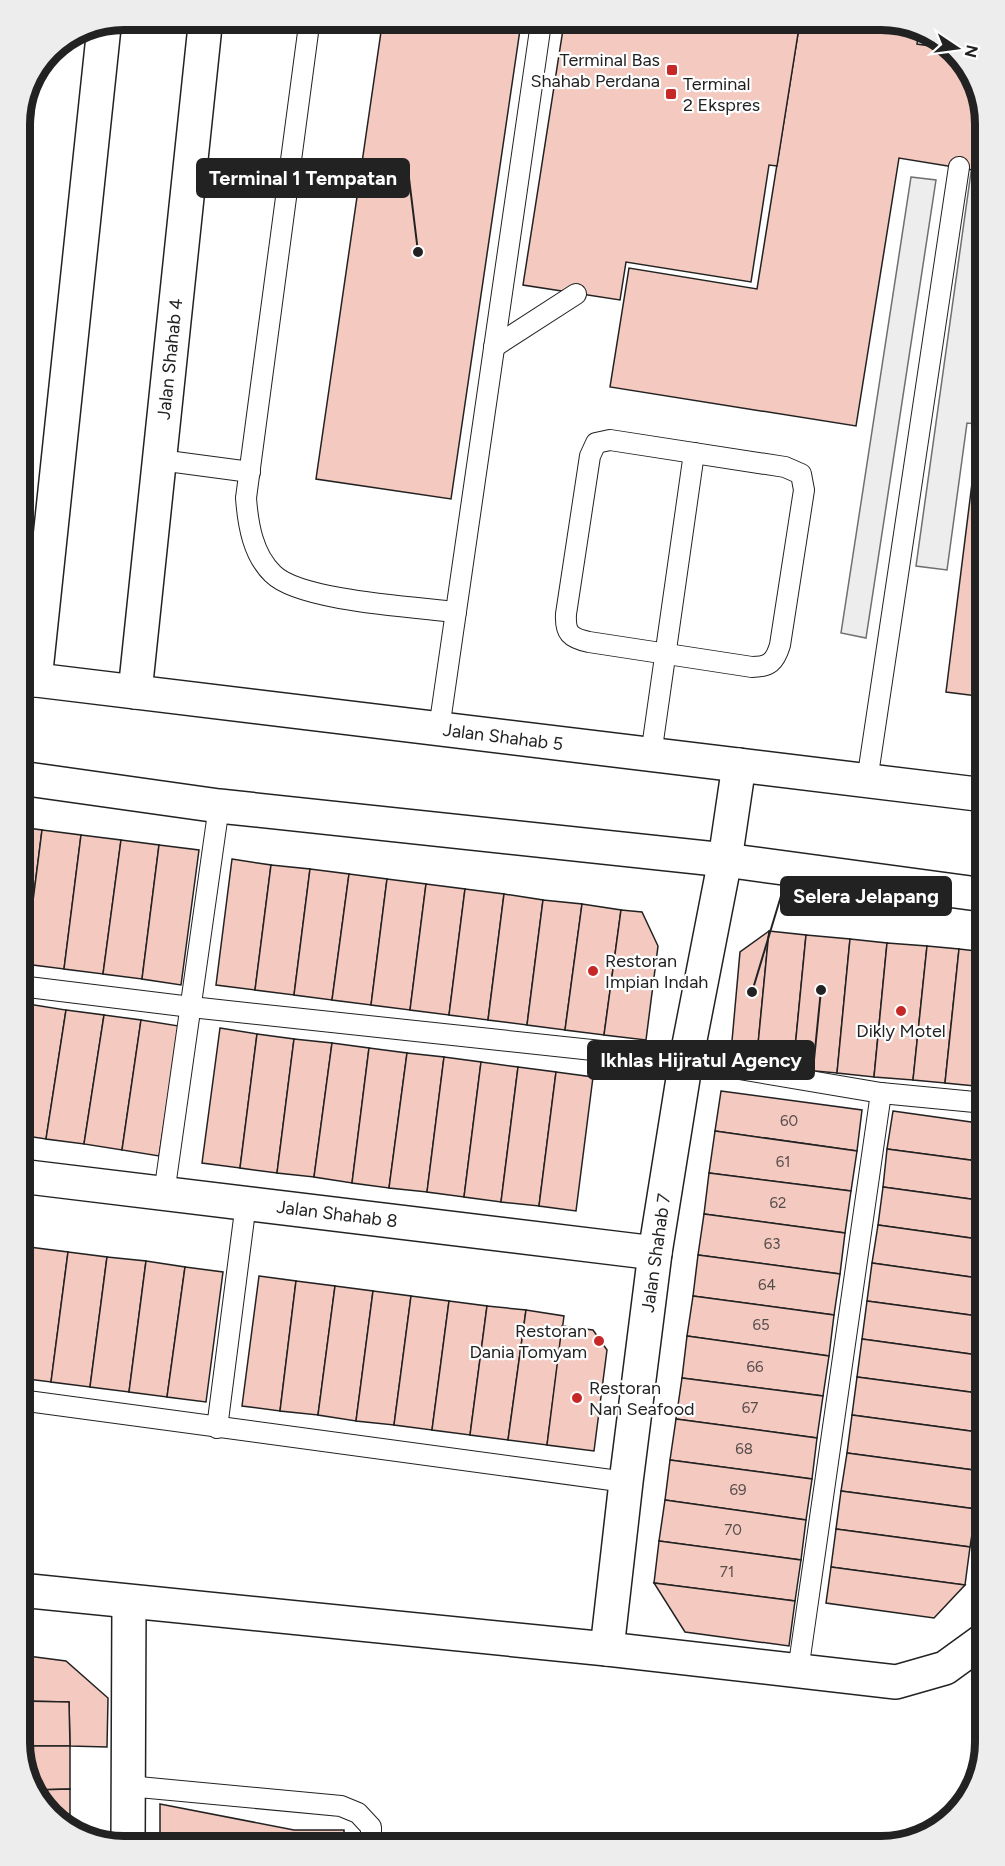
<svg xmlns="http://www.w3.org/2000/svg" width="1005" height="1866" viewBox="0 0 1005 1866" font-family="Figtree,sans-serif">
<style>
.parking{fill:#ededed;stroke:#6f6f6f;stroke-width:1.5}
.building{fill:#f3c9c0;stroke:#222;stroke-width:1.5}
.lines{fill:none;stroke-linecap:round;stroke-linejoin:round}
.service-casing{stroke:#222;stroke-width:22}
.minor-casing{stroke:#222;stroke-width:36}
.service{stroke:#fff;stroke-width:20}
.minor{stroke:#fff;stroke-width:33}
.poi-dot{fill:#c62828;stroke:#fff;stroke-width:2}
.labels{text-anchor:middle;stroke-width:4.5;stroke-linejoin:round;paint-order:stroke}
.number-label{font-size:15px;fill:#564c4a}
.poi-label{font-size:18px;fill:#222;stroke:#fff;text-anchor:start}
.street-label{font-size:18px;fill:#222;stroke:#fff}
.rim{fill:none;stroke:#222;stroke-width:8}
.leader{fill:none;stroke:#222;stroke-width:2}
.callout-dot{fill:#222;stroke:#fff;stroke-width:2}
.callout{fill:#222;stroke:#222;stroke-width:2}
.callout-label{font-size:20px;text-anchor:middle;font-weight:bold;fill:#fff}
</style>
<rect width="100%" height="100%" fill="#fff"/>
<g class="parking">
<polygon points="971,172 985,174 985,425 967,423 947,570 916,566"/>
<polygon points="911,177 936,180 866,638 841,633"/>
</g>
<g class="building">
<polygon points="888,20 919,32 917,44 951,49 977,84 986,124 985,172 899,158 856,426 610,387 629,268 757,289 800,21"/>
<polygon points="800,21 777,166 769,165 751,282 626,262 620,300 523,285 564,23"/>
<polygon points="521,23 451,499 316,479 382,25"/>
<polygon points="31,94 36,94 32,130 20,129 20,118"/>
<polygon points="20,129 32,130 27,171 20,170"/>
<polygon points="20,170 27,171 24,209 20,209"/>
<polygon points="20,209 24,209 20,240"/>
<polygon points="976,451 985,452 985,697 946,692"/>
<polygon points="20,827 42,830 25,964 20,963"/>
<polygon points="42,830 81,835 64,969 25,964"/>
<polygon points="81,835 121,840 103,974 64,969"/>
<polygon points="121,840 159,845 142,979 103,974"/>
<polygon points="159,845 199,850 181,985 142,979"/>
<polygon points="232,859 271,865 255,990 216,985"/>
<polygon points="271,865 310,869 294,995 255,990"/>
<polygon points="310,869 349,874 332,1000 294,995"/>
<polygon points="349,874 387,879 371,1005 332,1000"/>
<polygon points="387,879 426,884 410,1010 371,1005"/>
<polygon points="426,884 465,889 449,1015 410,1010"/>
<polygon points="465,889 504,894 488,1020 449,1015"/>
<polygon points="504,894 543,900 527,1025 488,1020"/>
<polygon points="543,900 582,904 565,1030 527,1025"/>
<polygon points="582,904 621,910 604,1035 565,1030"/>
<polygon points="621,910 642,912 658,946 646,1040 604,1035"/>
<polygon points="769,931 756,1065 730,1063 740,952"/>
<polygon points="769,931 806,935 793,1069 756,1065"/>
<polygon points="806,935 850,939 837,1073 793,1069"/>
<polygon points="850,939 887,943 874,1077 837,1073"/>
<polygon points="887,943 927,946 913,1080 874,1077"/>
<polygon points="927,946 959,949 945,1083 913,1080"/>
<polygon points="959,949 985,952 985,1087 945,1083"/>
<polygon points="20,1002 28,1004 20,1064"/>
<polygon points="28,1004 66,1010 46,1139 20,1135 20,1064"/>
<polygon points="66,1010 104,1015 84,1144 46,1139"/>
<polygon points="104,1015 141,1020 122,1150 84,1144"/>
<polygon points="141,1020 179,1026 159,1156 122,1150"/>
<polygon points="220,1028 257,1034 240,1168 202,1163"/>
<polygon points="257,1034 294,1039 277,1173 240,1168"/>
<polygon points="294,1039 332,1043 314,1177 277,1173"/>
<polygon points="332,1043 369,1048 352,1183 314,1177"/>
<polygon points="369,1048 407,1053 389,1188 352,1183"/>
<polygon points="407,1053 444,1057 427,1192 389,1188"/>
<polygon points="444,1057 481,1062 464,1197 427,1192"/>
<polygon points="481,1062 518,1067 501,1202 464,1197"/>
<polygon points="518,1067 556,1072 539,1206 501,1202"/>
<polygon points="556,1072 593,1077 576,1211 539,1206"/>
<polygon points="721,1091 862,1110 857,1151 715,1131"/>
<polygon points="893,1111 985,1124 985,1162 887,1149"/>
<polygon points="715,1131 857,1151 851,1191 709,1173"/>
<polygon points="887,1149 985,1162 985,1201 883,1187"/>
<polygon points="709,1173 851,1191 845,1233 704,1214"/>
<polygon points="883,1187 985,1201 985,1240 878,1225"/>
<polygon points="704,1214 845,1233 840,1274 698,1255"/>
<polygon points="878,1225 985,1240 985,1279 872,1263"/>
<polygon points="20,1245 29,1247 20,1321"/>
<polygon points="29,1247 68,1252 51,1382 20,1378 20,1321"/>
<polygon points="68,1252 107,1257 90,1387 51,1382"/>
<polygon points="698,1255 840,1274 834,1315 693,1296"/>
<polygon points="107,1257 146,1261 129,1392 90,1387"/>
<polygon points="146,1261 185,1267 167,1397 129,1392"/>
<polygon points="872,1263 985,1279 985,1317 867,1301"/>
<polygon points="185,1267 223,1272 206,1402 167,1397"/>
<polygon points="259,1276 296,1281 280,1411 242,1406"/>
<polygon points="296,1281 335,1286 318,1415 280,1411"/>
<polygon points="335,1286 373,1291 356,1421 318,1415"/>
<polygon points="373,1291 411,1296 394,1425 356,1421"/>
<polygon points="411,1296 449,1301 432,1430 394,1425"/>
<polygon points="693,1296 834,1315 829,1356 687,1336"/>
<polygon points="449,1301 487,1306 470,1435 432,1430"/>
<polygon points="867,1301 985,1317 985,1356 862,1339"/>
<polygon points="487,1306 526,1310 508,1440 470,1435"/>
<polygon points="526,1310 564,1316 547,1445 508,1440"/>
<polygon points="562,1326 593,1330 607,1350 594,1451 547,1445"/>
<polygon points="687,1336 829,1356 823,1396 682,1378"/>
<polygon points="862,1339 985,1356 985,1394 857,1377"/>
<polygon points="857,1377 985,1394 985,1433 852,1415"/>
<polygon points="682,1378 823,1396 817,1438 676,1419"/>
<polygon points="852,1415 985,1433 981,1471 847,1453"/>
<polygon points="676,1419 817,1438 812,1479 670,1460"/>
<polygon points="847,1453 981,1471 976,1509 841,1491"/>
<polygon points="670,1460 812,1479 806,1520 665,1500"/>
<polygon points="841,1491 976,1509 970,1547 836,1529"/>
<polygon points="665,1500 806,1520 801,1560 659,1541"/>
<polygon points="836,1529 970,1547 965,1585 831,1567"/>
<polygon points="659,1541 801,1560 795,1601 654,1583"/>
<polygon points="831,1567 965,1585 934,1618 826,1603"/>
<polygon points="654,1583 795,1601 789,1646 685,1632"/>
<polygon points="20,1655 66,1661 108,1698 107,1747 70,1746 69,1702 20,1701"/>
<polygon points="20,1701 69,1702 70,1746 20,1746"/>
<polygon points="20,1746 70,1746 70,1789 34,1790 28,1782"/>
<polygon points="70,1789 70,1830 66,1829 34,1790"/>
<polygon points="160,1804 294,1830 344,1830 344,1846 160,1846"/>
</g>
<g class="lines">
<g class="service-casing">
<g id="service">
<path d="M309 25 246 498C248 525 253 555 273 574 300 601 415 607 456 612"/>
<polyline points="494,347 576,294"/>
<path d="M610 440 785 467 801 474 804 490 780 645C775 662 769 667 752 667L589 642C570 638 565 633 566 614L590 456 596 443Z"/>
<polyline points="160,460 250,472"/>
<polyline points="439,729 541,23"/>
<polyline points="651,755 694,453"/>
<polyline points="867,781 959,167"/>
<polyline points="20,986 191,1007 686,1060 881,1093 985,1103"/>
<polyline points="164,1194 219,806"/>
<polyline points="20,1400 626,1482"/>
<polyline points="217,1428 246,1203"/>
<polyline points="798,1671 881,1093"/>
<polyline points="128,1786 341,1806 358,1813 371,1827 371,1846"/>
</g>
</g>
<g class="minor-casing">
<g id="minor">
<polyline points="20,678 985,795"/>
<polyline points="35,680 104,27"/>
<polyline points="135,692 205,26"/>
<polyline points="20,778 219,806 725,860 985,895"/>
<polyline points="20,1176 655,1253"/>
<polyline points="20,1590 607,1649 896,1682 945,1668 985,1639"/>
<polyline points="607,1649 626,1482 655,1253 686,1060 725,860 739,765"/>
<polyline points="128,1846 129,1602"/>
</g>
</g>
<use href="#service" class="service"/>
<use href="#minor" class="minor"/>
</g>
<g class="poi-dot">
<rect x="666" y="64" width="12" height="12" rx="3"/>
<rect x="665" y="88" width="12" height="12" rx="3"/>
<circle cx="593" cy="971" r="6"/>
<circle cx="901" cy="1011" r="6"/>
<circle cx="599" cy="1341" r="6"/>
<circle cx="577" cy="1398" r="6"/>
</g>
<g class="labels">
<g class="number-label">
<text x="789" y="1126">60</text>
<text x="783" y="1167">61</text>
<text x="778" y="1208">62</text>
<text x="772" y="1249">63</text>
<text x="767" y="1290">64</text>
<text x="761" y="1330">65</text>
<text x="755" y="1372">66</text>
<text x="750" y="1413">67</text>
<text x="744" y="1454">68</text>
<text x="738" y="1495">69</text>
<text x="733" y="1535">70</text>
<text x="727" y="1577">71</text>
</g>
<g class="poi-label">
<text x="660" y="66" text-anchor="end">Terminal Bas<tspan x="660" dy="21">Shahab Perdana</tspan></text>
<text x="683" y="90">Terminal<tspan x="683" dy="21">2 Ekspres</tspan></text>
<text x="605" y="967">Restoran<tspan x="605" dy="21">Impian Indah</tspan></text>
<text x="901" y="1037" text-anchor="middle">Dikly Motel</text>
<text x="587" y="1337" text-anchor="end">Restoran<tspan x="587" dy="21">Dania Tomyam</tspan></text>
<text x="589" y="1394">Restoran<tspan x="589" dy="21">Nan Seafood</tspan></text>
</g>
<g class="street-label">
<text transform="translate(170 359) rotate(-84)" y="6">Jalan Shahab 4</text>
<text transform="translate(503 737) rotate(7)" y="6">Jalan Shahab 5</text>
<text transform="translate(337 1214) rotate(7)" y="6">Jalan Shahab 8</text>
<text transform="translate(656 1253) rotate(-82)" y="6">Jalan Shahab 7</text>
</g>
</g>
<path d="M0 0H1005V1866H0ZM124 30H881A94 94 0 0 1 975 124V1742A94 94 0 0 1 881 1836H124A94 94 0 0 1 30 1742V124A94 94 0 0 1 124 30Z" fill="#ededed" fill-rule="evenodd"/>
<path class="rim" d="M124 30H881A94 94 0 0 1 975 124V1742A94 94 0 0 1 881 1836H124A94 94 0 0 1 30 1742V124A94 94 0 0 1 124 30Z"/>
<path class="leader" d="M418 252L409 178M752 992L781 896M821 990L814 1060"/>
<g class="callout-dot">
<circle cx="418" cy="252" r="6"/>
<circle cx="752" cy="992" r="6"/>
<circle cx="821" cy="990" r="6"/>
</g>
<g class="callout">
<rect x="197" y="159" width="212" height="38" rx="6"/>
<rect x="781" y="877" width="170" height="38" rx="6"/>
<rect x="588" y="1041" width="226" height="38" rx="6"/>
</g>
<g class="callout-label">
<text x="303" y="185">Terminal 1 Tempatan</text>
<text x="866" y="903">Selera Jelapang</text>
<text x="701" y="1067">Ikhlas Hijratul Agency</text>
</g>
<g transform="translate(957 48) rotate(103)" stroke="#ffffff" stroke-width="4.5" paint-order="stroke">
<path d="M0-4.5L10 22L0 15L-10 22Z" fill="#222222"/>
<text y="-9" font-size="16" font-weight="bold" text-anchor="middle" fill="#222222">N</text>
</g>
</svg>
